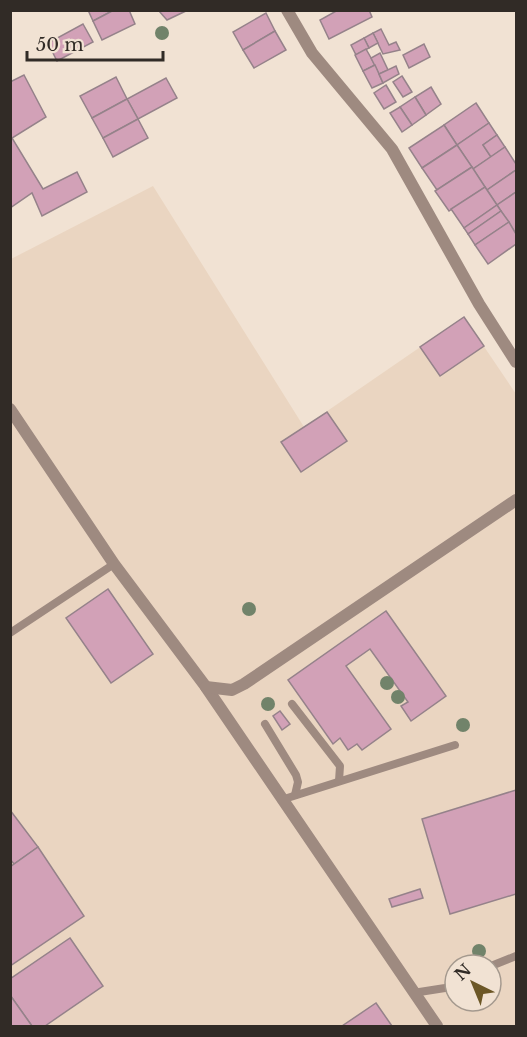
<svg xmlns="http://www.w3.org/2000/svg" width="527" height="1037" viewBox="0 0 527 1037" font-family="'Libre Baskerville',serif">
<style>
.built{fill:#ead5c1;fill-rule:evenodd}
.building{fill:#d2a1b7;stroke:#95828a;stroke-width:1.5}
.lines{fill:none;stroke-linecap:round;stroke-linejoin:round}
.service{stroke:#9e8a80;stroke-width:8}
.minor{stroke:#9e8a80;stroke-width:12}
.tree{fill:#71836a}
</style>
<rect width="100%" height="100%" fill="#f1e2d3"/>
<path class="built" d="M153 186 304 427 464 317 516 394V1026H11V259ZM455 965H491V1001H455Z"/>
<g class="building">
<polygon points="88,10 114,10 93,21"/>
<polygon points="114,10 129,10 135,24 102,40 93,21"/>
<polygon points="188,10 167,20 159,11 161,10"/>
<polygon points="338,10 369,10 372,17 329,39 320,20"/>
<polygon points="266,13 275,31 243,50 233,32"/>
<polygon points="83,24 93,42 57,61 48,43"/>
<polygon points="381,29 389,45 396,42 400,50 383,54 373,33"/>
<polygon points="275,31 286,50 254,68 243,50"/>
<polygon points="373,33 378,43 369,48 364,38"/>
<polygon points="364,38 369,48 356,55 351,45"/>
<polygon points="424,44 430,57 409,68 403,55"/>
<polygon points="366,49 375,65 363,71 355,55"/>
<polygon points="380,53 388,70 379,74 371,58"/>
<polygon points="375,65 383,83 372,88 363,71"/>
<polygon points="396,66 399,74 383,83 379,74"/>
<polygon points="24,75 46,117 12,138 43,189 77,172 87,192 42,216 32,193 10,208 10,82"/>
<polygon points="402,76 412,92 403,97 393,82"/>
<polygon points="116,77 127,99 92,118 80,96"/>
<polygon points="166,78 177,98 138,119 127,99"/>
<polygon points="386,85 396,102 384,109 374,93"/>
<polygon points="431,87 441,104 426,115 415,97"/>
<polygon points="415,97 426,115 412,125 400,107"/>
<polygon points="127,99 138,119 103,138 92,118"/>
<polygon points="476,103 489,123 457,145 444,125"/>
<polygon points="400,107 412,125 402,132 390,113"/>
<polygon points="138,119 148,138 113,157 103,138"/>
<polygon points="489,123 497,135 483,145 491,157 473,169 457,145"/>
<polygon points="444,125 457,145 422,168 409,148"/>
<polygon points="497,135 505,147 491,157 483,145"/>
<polygon points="457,145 472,167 437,190 422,168"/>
<polygon points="505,147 516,164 516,170 487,190 473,169"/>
<polygon points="472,167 485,187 449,211 435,191"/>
<polygon points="516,170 516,192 497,205 487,190"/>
<polygon points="485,187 497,205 464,228 451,209"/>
<polygon points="516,192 516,234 497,205"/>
<polygon points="497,205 501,211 468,234 464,228"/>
<polygon points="501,211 509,222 475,245 468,234"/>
<polygon points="509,222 516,234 516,244 488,264 475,245"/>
<polygon points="464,317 484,346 440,376 420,347"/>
<polygon points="327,412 347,441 301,472 281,442"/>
<polygon points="108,589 153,654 111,683 66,618"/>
<polygon points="386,611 446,696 411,721 401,706 408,702 370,649 346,666 391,729 362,750 357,744 348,750 340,738 333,744 288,680"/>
<polygon points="280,711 290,724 282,730 273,716"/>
<polygon points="516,790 516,894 450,914 422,819"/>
<polygon points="10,810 38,847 14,864 10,859"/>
<polygon points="38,847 84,916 10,966 10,867"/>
<polygon points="420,889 423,898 392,907 389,899"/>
<polygon points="70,938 103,986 45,1026 32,1026 10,995 10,979"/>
<polygon points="10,995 32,1026 10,1026"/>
<polygon points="376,1003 392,1026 342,1026"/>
</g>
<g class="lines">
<g class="service">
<polyline points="10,633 114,564"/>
<polyline points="292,704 340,766 339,781"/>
<polyline points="265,724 296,775 298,782 295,795"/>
<polyline points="281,800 455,745"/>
<polyline points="491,966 516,956"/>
<polyline points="413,993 445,988 455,984"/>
</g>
<g class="minor">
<polyline points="287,10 312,53 392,149 479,304 516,362"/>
<polyline points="10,409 114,564 206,687 437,1026"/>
<polyline points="206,687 232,690 244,684 516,500"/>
</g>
</g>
<g class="tree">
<circle cx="162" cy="33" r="7"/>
<circle cx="249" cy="609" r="7"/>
<circle cx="387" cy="683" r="7"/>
<circle cx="398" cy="697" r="7"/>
<circle cx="268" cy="704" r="7"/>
<circle cx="463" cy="725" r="7"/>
<circle cx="479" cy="951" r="7"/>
</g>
<rect width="527" height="1037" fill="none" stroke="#312b26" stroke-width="24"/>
<g transform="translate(473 983) rotate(317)"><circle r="28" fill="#f1e2d3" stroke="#a4998e" stroke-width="1.5"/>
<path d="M0-4.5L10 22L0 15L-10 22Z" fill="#6c5726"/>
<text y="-9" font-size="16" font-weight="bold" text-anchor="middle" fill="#312b26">N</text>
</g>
<path d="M27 51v9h136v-9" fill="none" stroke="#312b26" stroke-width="3"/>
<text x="36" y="51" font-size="18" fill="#312b26" stroke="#f1e2d3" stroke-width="4.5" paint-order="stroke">50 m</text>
</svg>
